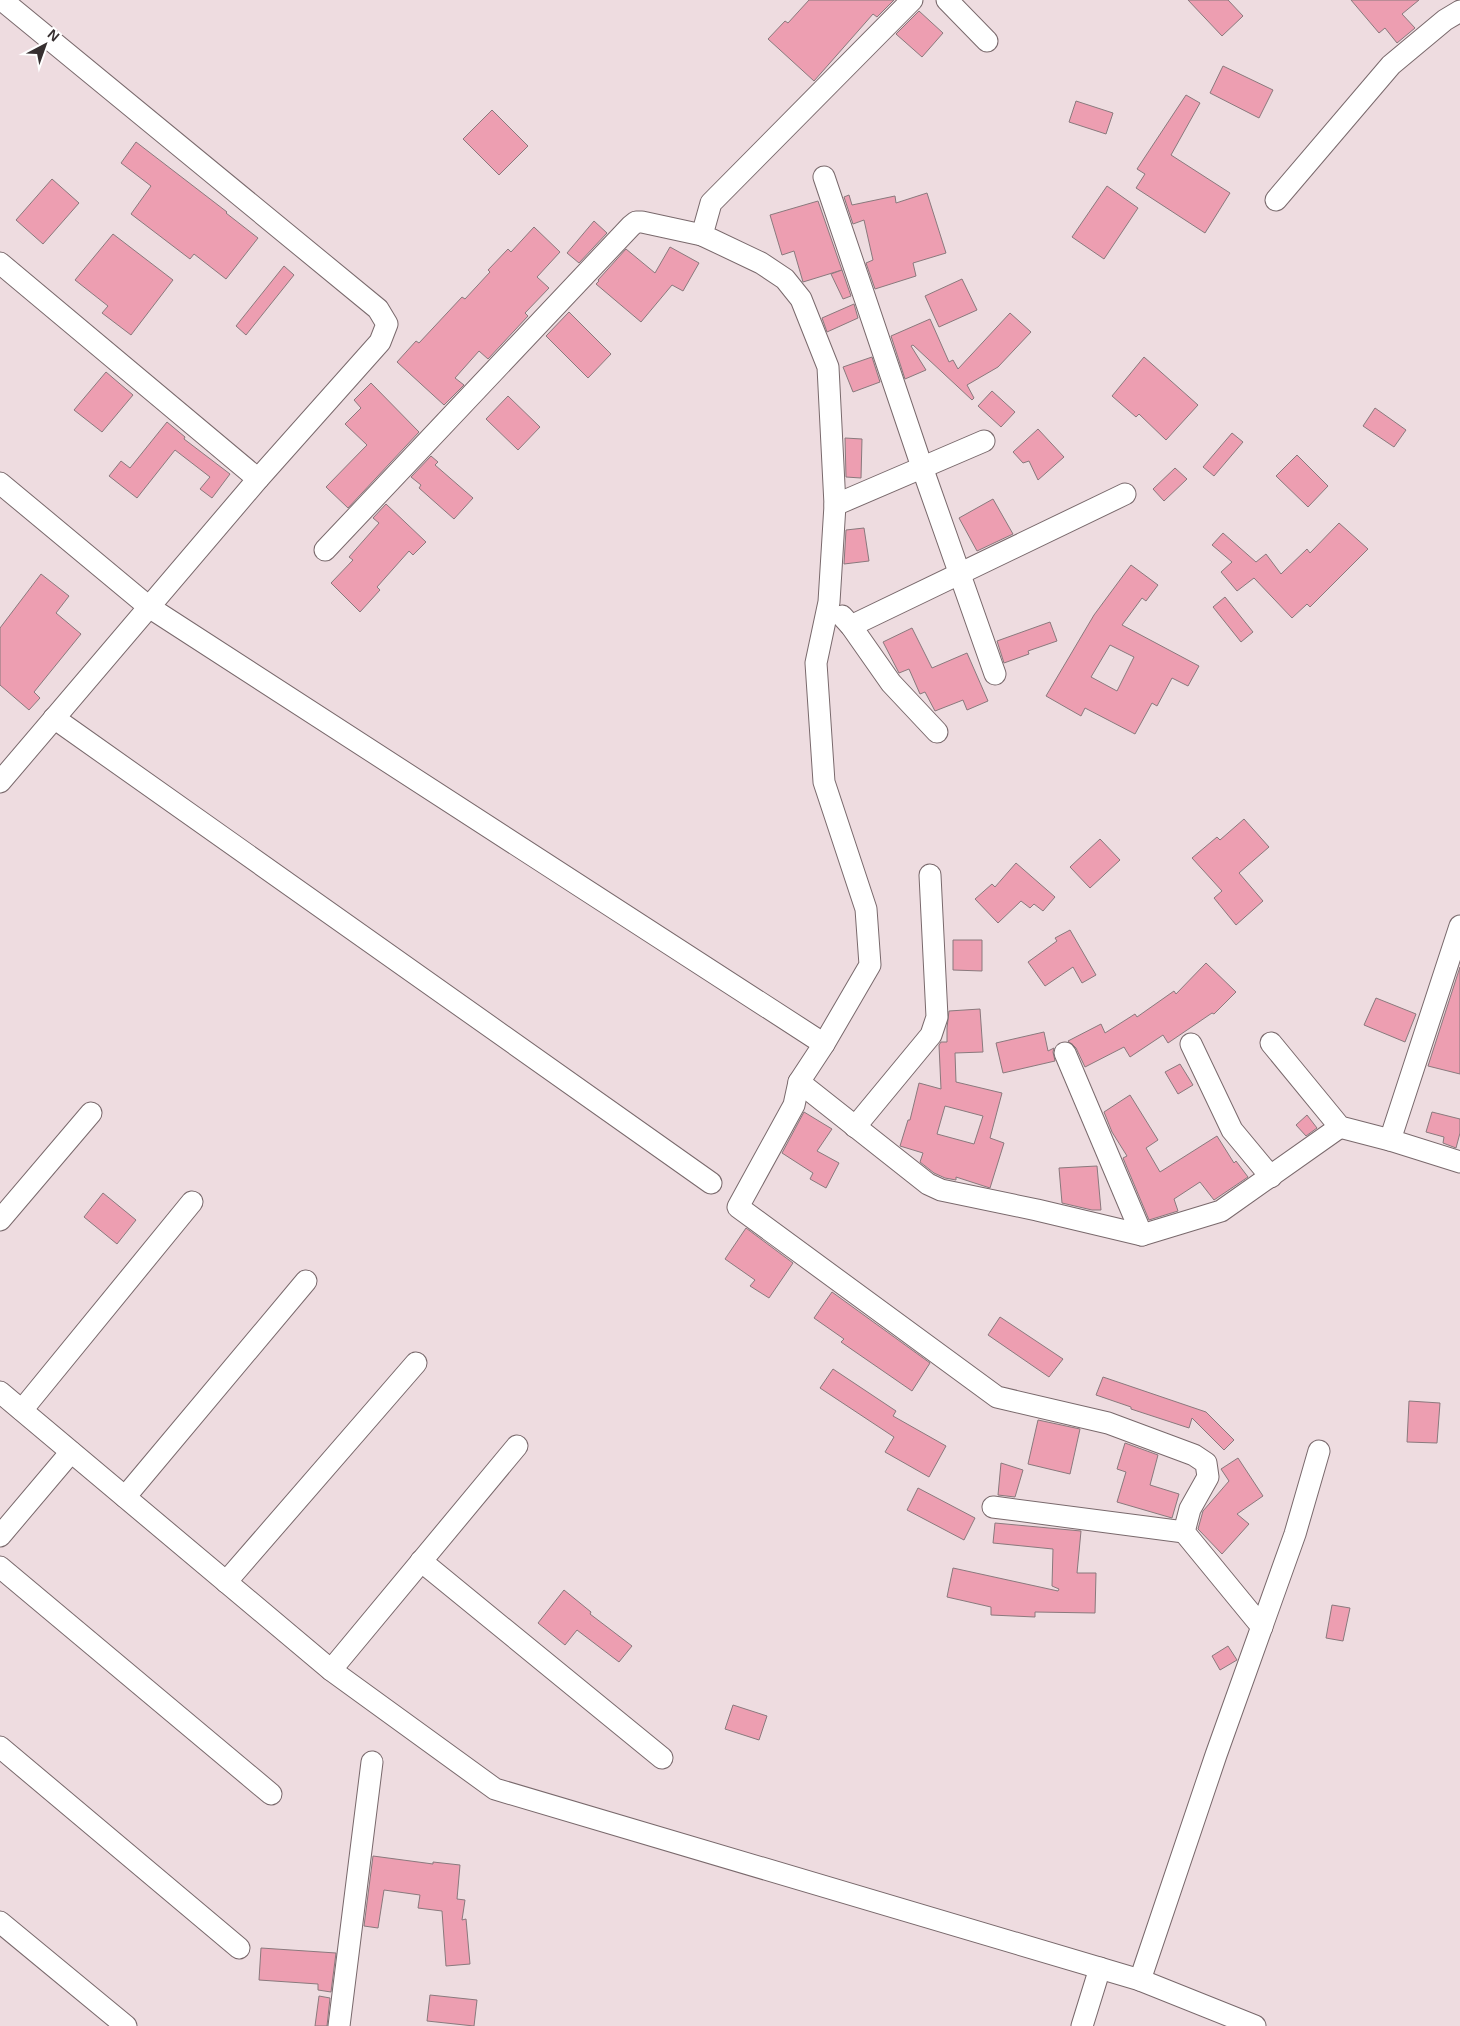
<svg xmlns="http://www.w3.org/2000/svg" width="1460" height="2026" viewBox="0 0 1460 2026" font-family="Arial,sans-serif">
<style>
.building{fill:#ed9eb1;stroke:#8a797d;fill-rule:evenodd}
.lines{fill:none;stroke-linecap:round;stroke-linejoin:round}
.minor-casing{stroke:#79696c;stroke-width:23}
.minor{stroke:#fff;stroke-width:21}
</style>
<rect width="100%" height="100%" fill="#eedce0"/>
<g class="building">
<polygon points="809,0 894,0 877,17 873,14 814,81 768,39 785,21 788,23"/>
<polygon points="1188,0 1228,0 1243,16 1222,36"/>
<polygon points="1351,0 1419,0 1402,14 1415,28 1397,43 1385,28 1379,33"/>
<polygon points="919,11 943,33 922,57 896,34"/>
<polygon points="1223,66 1273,90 1259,118 1210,93"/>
<polygon points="1186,95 1200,103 1171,155 1230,193 1205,233 1136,188 1145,174 1137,169"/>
<polygon points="1076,101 1113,113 1106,134 1069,122"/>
<polygon points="492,110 528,146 499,175 463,139"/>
<polygon points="136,142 227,212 226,213 258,238 226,279 194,254 190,259 131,214 151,186 121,163"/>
<polygon points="52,179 79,203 43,244 16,220"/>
<polygon points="1107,186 1138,208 1104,259 1072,237"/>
<polygon points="927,193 946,253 913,263 916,276 875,289 866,263 873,260 864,220 853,224 844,197 849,195 852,205 895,196 896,203"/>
<polygon points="818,201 842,270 803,282 794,251 782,255 770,215"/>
<polygon points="594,221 607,233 579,263 567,253"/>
<polygon points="534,227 560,252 537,277 549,288 525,313 528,316 488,359 479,351 455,378 464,385 444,405 397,362 416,341 419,343 462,297 465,299 490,272 488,270 508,249 511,252"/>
<polygon points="113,234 173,280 131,335 102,313 108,306 75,280"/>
<polygon points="670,247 699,263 683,291 672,285 641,322 596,284 599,281 598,280 626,249 655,273"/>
<polygon points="284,266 294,275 246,335 236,326"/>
<polygon points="842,270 851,296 843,299 831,274"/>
<polygon points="962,279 977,310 939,327 925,296"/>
<polygon points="854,304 858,318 827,332 822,318"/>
<polygon points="569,312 611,354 588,378 546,336"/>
<polygon points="1010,313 1031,332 998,367 967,385 974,398 972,400 913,345 911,346 926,370 905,379 891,336 930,319 949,362 953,360 958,369"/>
<polygon points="872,357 880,382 853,392 843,367"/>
<polygon points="1144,357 1198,405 1166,440 1139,414 1136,417 1112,396"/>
<polygon points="106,372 133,395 102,432 74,410"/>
<polygon points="371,383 419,432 348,508 326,487 367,445 345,424 361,408 354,400"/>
<polygon points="992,391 1015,412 1001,427 978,406"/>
<polygon points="508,396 540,427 518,450 486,419"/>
<polygon points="1375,408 1406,430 1394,447 1363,426"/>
<polygon points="167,422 185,437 184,439 230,474 212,498 200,489 210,477 175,450 137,498 109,476 121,461 130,468"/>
<polygon points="1038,429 1064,457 1038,480 1029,461 1023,463 1013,452"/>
<polygon points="1232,433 1243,442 1214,476 1203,467"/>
<polygon points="845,438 862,439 861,478 846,477"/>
<polygon points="1297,455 1328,486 1308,507 1276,476"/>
<polygon points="431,456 438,462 435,465 473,498 454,519 419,488 421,485 411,477"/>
<polygon points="1175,468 1187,479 1164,501 1153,489"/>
<polygon points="993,499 1013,534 977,551 959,518"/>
<polygon points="386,504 426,542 413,555 409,551 377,587 380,590 360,612 331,583 353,560 349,557 379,523 373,518"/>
<polygon points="1339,523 1368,549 1310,607 1307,604 1292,618 1254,578 1237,591 1221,572 1232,562 1212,545 1223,533 1256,562 1266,554 1281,574 1307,549 1310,553"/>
<polygon points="864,528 869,561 844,564 846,530"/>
<path d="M1131 565 1158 585 1146 601 1142 598 1122 625 1199 666 1188 686 1172 678 1157 706 1152 703 1135 734 1085 708 1081 716 1046 696 1094 615ZM1110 645 1134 657 1117 691 1091 677Z"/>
<polygon points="41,574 69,596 56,613 81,634 34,692 40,698 29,710 0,685 0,628"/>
<polygon points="1225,597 1253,632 1241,642 1213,607"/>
<polygon points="1050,622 1057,641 1028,651 1029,654 1004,663 997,641"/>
<polygon points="912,628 932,668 967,653 988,701 967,710 963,700 935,711 925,692 920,694 909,669 899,673 883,642"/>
<polygon points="1244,819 1269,847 1239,873 1263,901 1236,925 1214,898 1222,891 1192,858 1217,837 1220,840"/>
<polygon points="1100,839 1120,860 1090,888 1070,867"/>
<polygon points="1016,863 1055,897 1043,911 1034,904 1030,908 1021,901 998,923 975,899 992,884 995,887"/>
<polygon points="1070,930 1096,975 1082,983 1073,967 1045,986 1028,962 1057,941 1055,938"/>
<polygon points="953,940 982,940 982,971 953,970"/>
<polygon points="1206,963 1236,992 1214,1014 1212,1013 1168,1043 1163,1035 1130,1057 1124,1047 1085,1067 1076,1048 1068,1041 1101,1024 1105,1033 1135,1014 1137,1017 1174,991 1176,994"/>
<polygon points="1460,967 1460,1074 1428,1066"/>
<polygon points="1376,998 1416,1014 1405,1042 1364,1025"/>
<path d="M980 1009 983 1052 955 1053 956 1082 1002 1093 990 1138 1004 1143 990 1188 956 1177V1180L945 1178 934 1173 920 1162 923 1153 900 1146 908 1120H910L919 1083 941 1089 939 1045 941 1042H947V1028L949 1011ZM945 1106 983 1116 974 1144 937 1134Z"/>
<polygon points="1044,1032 1048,1051 1054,1048 1053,1052 1055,1061 1003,1073 996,1043"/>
<polygon points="1180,1064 1193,1085 1178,1094 1165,1072"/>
<polygon points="1130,1095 1158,1140 1146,1148 1160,1172 1217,1136 1234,1163 1236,1161 1248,1177 1214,1200 1200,1182 1174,1199 1178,1211 1149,1220 1123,1158 1127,1156 1112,1132 1104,1112"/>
<polygon points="804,1112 832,1129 817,1151 839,1163 826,1188 810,1179 813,1173 782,1153"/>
<polygon points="1432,1112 1460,1119 1460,1133 1456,1148 1443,1143 1444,1137 1426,1132"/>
<polygon points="1307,1115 1317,1128 1306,1136 1296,1125"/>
<polygon points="1097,1166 1101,1210 1092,1210 1062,1203 1059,1168"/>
<polygon points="103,1193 136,1220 117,1244 84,1217"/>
<polygon points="746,1228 793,1263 769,1298 750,1286 755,1280 725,1259"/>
<polygon points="832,1292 930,1363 912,1391 841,1342 844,1339 814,1318"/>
<polygon points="1000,1317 1063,1359 1049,1377 988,1335"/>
<polygon points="833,1369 896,1411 893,1416 946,1446 929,1477 885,1452 894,1437 820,1388"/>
<polygon points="1103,1377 1206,1412 1234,1440 1224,1450 1192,1418 1189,1428 1131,1409 1131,1407 1096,1395"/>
<polygon points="1409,1401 1440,1403 1437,1443 1407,1442"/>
<polygon points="1038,1420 1080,1429 1070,1474 1028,1464"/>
<polygon points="1125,1443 1158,1455 1150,1485 1179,1494 1172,1518 1117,1502 1126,1472 1117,1469"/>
<polygon points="1238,1458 1263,1496 1237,1514 1249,1524 1222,1554 1198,1529 1203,1511 1229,1481 1221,1469"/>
<polygon points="1001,1463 1023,1470 1015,1497 998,1495"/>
<polygon points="918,1488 975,1518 964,1540 907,1510"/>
<polygon points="995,1523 1081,1531 1077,1573 1096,1573 1095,1613 1035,1612 1035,1617 991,1615 991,1607 947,1597 953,1568 1058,1591 1059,1589 1052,1586 1053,1549 993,1543"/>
<polygon points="564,1590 591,1612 590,1614 632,1646 619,1662 577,1630 565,1645 538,1623"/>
<polygon points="1332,1605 1350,1608 1343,1641 1326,1638"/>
<polygon points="1228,1646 1237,1660 1220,1670 1212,1656"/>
<polygon points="733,1705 767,1716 759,1740 725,1729"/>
<polygon points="373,1856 433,1864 433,1862 460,1865 457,1899 465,1900 462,1920 466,1919 470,1964 446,1966 442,1911 418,1908 420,1895 384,1890 378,1928 364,1926"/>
<polygon points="261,1948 336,1953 331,1992 318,1990 318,1984 259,1980"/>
<polygon points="430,1995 477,2000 474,2026 427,2021"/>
<polygon points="319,1996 330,1998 327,2026 315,2026"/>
</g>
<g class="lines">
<g class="minor-casing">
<g id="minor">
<polyline points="912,0 711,203 702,235 761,263 785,279 801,299 828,367 835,505 829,602 816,663 824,782 866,909 870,965 824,1044 799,1082 794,1105 738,1207 997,1397 1108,1423 1194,1455 1206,1463 1208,1477 1190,1509 1184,1532 1262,1627"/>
<polyline points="947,0 987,41"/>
<polyline points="824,177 922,467 995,674"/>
<polyline points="1276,200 1391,65 1445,20 1460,11"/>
<polyline points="0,263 258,479"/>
<polyline points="0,483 149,607 824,1044"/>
<polyline points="835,505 984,441"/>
<polyline points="325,550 631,226 636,222 642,222 702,235"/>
<polyline points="842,616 851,626 891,683 937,732"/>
<polyline points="851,626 1125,494"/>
<polyline points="54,718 711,1183"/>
<polyline points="0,782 258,479 380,342 387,324 378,309 2,0"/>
<polyline points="1271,1043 1340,1127 1390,1140 1460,1162"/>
<polyline points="1191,1044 1232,1130 1271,1177"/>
<polyline points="1065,1053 1142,1235"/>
<polyline points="799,1082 928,1184 941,1190 1037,1210 1142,1235 1221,1211 1340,1127"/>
<polyline points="855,1127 931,1035 937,1017 930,875"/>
<polyline points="1390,1140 1460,926"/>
<polyline points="0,1220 91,1113"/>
<polyline points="0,1392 331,1670 495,1789 1140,1980 1255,2026"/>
<polyline points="22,1410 192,1202"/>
<polyline points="125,1497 306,1281"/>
<polyline points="993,1507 1184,1532"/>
<polyline points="0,1536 71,1452"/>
<polyline points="421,1561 662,1758"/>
<polyline points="0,1567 271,1794"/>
<polyline points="226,1582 416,1363"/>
<polyline points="331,1670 517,1446"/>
<polyline points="0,1747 239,1948"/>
<polyline points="0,1922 126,2026"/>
<polyline points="1140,1980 1216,1755 1295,1534 1319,1451"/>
<polyline points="339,2026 372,1762"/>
<polyline points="1082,2026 1100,1968"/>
</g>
</g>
<use href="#minor" class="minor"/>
</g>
<g transform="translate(45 45) rotate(41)" stroke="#ffffff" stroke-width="4" paint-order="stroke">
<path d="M0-4L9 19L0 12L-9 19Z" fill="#362f30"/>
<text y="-8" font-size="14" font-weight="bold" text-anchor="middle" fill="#362f30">N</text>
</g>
</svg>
